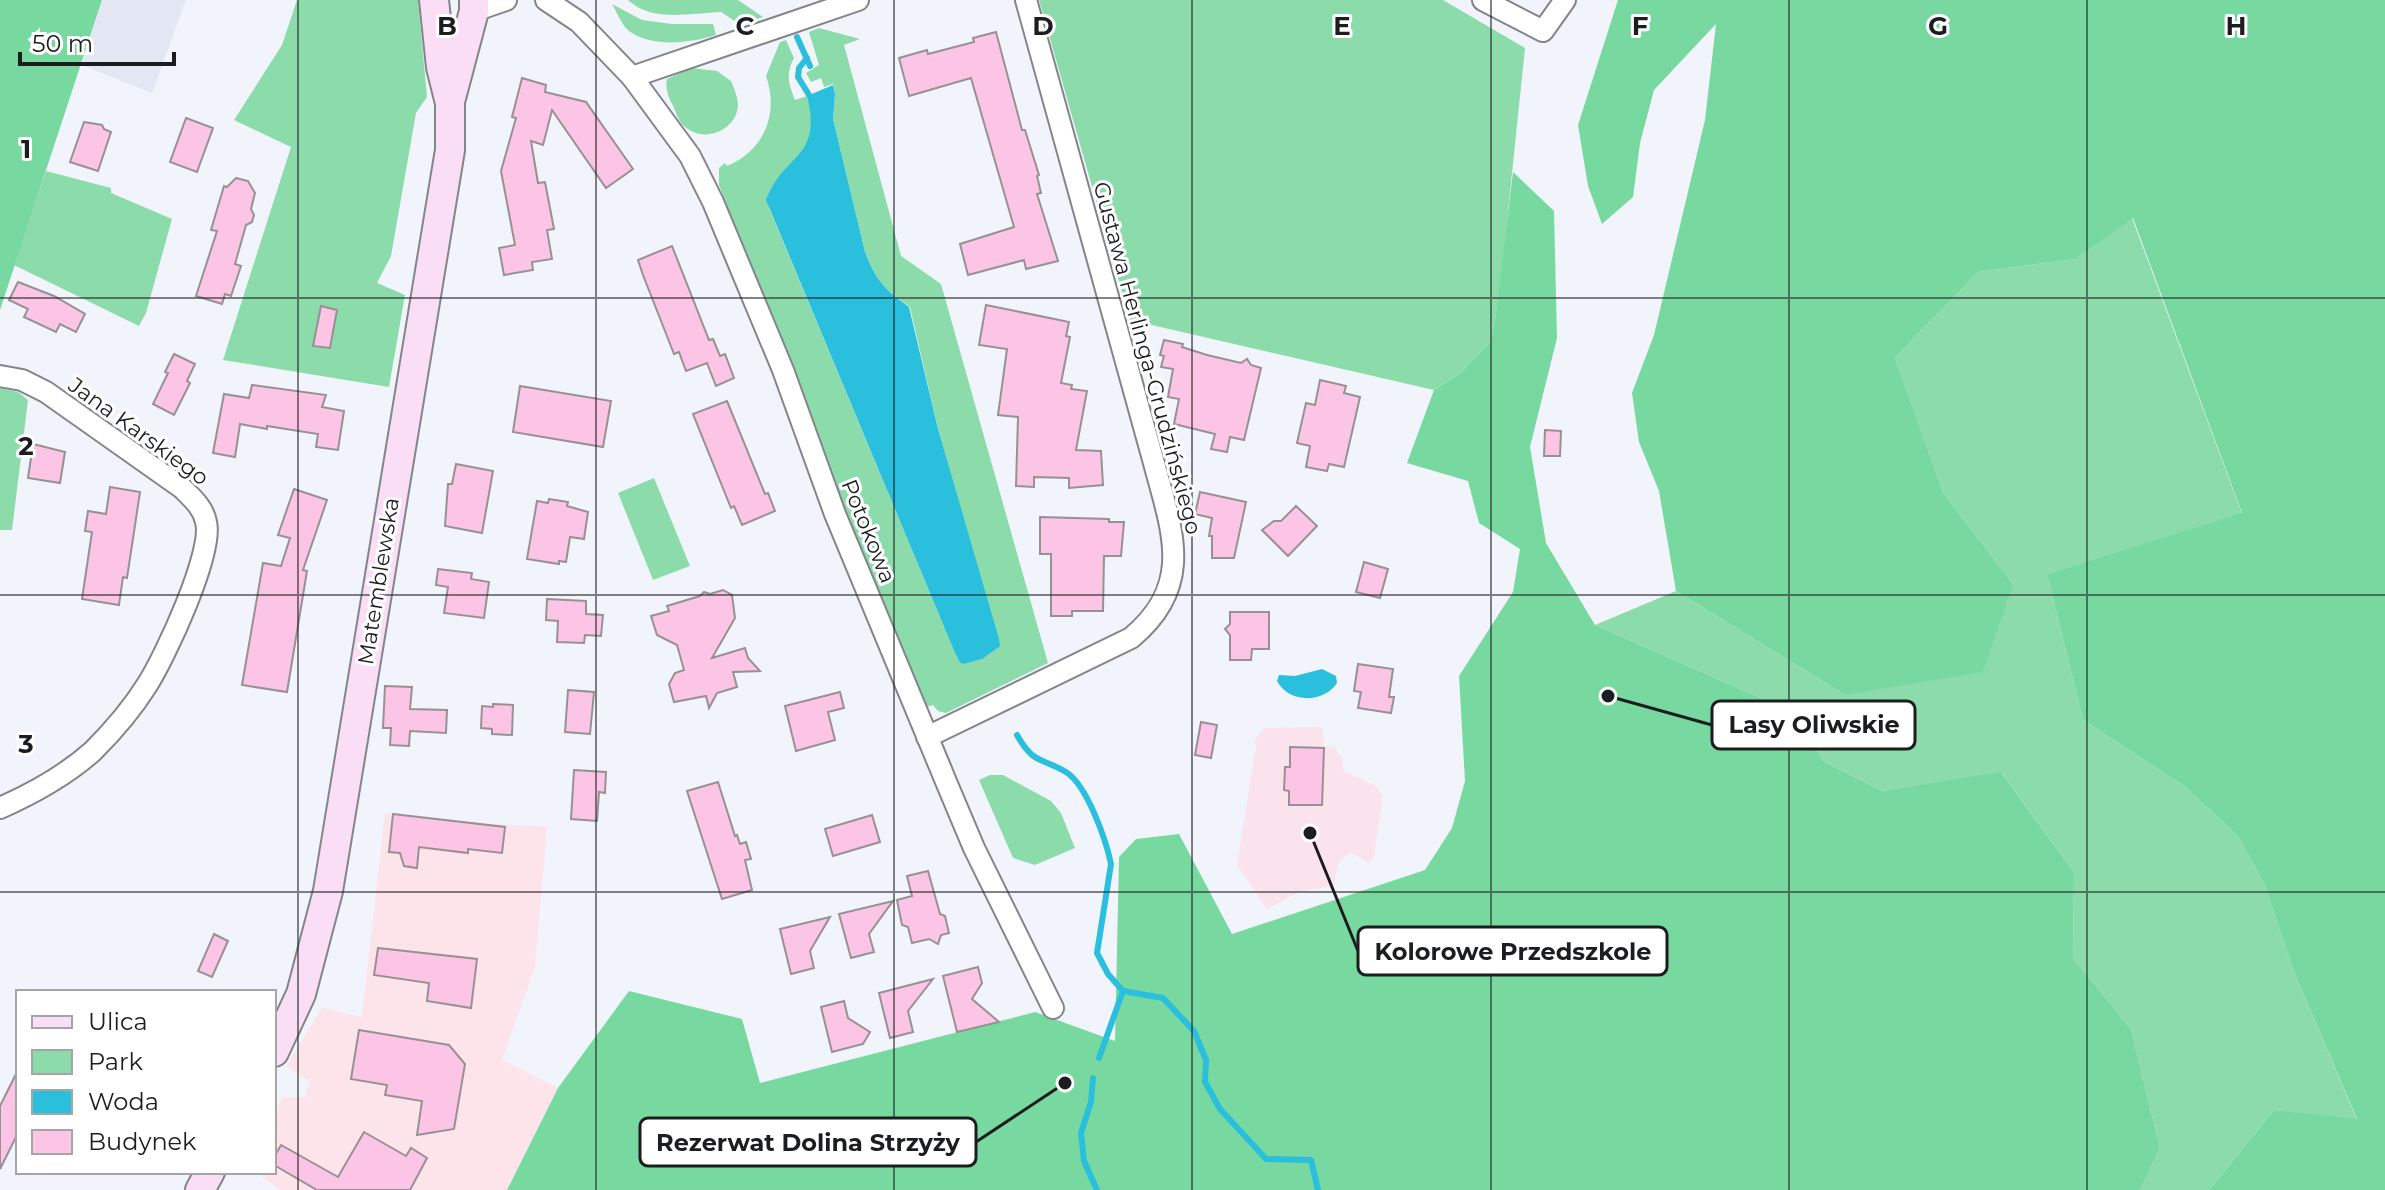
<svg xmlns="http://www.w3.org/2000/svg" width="2385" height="1190" viewBox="0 0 2385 1190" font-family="Montserrat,sans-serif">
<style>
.commercial{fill:#fde3ea}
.built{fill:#e3e7f4}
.education{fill:#fbe3ed}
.green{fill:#8cdcab}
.forest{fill:#78d9a0}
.water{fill:#2abfdd}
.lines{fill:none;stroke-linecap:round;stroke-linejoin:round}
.stream{stroke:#2abfdd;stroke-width:6}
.building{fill:#fcc5e5;stroke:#979194;stroke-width:2}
.street-casing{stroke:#83858b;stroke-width:24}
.secondary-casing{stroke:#83858b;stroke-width:32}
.street{stroke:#fff;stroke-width:20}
.secondary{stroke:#f9def5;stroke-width:28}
.grid{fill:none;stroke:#1c1d1f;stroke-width:2;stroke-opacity:0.55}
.labels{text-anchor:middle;stroke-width:6;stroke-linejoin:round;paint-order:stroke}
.street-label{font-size:22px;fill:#1c1d1f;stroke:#fff}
.grid-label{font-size:26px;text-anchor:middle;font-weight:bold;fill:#1c1d1f;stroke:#fff;stroke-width:6;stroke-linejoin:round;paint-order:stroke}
.leader{fill:none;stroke:#1c1d1f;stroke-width:3}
.callout-dot{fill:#1c1d1f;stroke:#fff;stroke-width:3}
.callout{fill:#fff;stroke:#1c1d1f;stroke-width:3}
.callout-label{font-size:24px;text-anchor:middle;font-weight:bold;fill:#1c1d1f}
</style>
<rect width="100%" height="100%" fill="#f2f4fb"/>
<polygon class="commercial" points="385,813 471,823 547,827 535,967 502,1060 558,1088 507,1190 280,1190 256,1172 274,1172 274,1116 283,1097 305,1097 310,1081 286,1067 322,1008 362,1017"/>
<polygon class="built" points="102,0 186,0 152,93 82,65"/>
<polygon class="education" points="1318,727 1323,729 1324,746 1334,747 1343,759 1343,771 1375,785 1383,796 1374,856 1369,863 1352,853 1343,857 1338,865 1333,886 1299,892 1267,909 1237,865 1256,746 1254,740 1265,728"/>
<g class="green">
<polygon points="297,0 418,0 427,97 416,113 391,256 377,283 405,295 389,387 223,360 291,147 234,120 282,45"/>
<path d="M628 0H738L763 17C735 27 744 26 721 12 690 13 653 23 628 0Z"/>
<polygon points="1039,0 1443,0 1525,48 1503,260 1495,320 1490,342 1460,373 1434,390 1130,320"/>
<path d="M612 4 642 20 672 24H713L716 35C691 43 652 48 629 31 622 26 617 12 612 4Z"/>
<path d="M819 28 860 39 844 45 901 256 941 284 1048 663 946 713 938 711 933 705 927 707 861 551 719 185V168L725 163 727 166C765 150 779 113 766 76L780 42 786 40 794 58C785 74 789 84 795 100L807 96 813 119 811 138 769 208 955 653 960 663 963 664 982 659 962 515 938 429 910 307C885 289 876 281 865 252L833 119 835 94 833 84 824 87 821 78 811 82 806 73 819 65 809 32Z"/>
<path d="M691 68 717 71 731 81C734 88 738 97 738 106 736 131 703 144 684 126 678 121 676 111 672 104 668 95 665 89 667 79Z"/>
<polygon points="46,171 111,188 111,193 172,219 146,313 139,326 14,265"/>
<polygon points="2132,218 2242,514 2047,574 2083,720 2184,786 2237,835 2264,883 2294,972 2357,1120 2274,1110 2209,1190 2140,1190 2160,1148 2131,1029 2073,958 2074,872 2002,773 1882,791 1823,761 1799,715 1595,625 1676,591 1845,695 2013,584 1944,494 1895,358 1978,272 2076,259"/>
<polygon points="0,388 18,392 28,400 12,530 0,530"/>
<polygon points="654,478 690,566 653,580 618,493"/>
<polygon points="990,775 1003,775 1051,801 1061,813 1075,848 1035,865 1013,858 979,780"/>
</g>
<g class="forest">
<polygon points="0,0 102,0 0,310"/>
<polygon points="1618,0 2385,0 2385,1190 2209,1190 2274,1110 2357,1119 2294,972 2264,883 2237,835 2184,786 2083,720 2047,574 2242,513 2133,218 2076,259 1978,272 1895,358 1944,494 2013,584 1983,672 1845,695 1676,591 1659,491 1639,442 1632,393 1654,335 1705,120 1716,24 1654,90 1640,143 1633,197 1602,224 1588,186 1578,125"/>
<polygon points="1513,172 1554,211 1557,338 1530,447 1546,543 1595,625 1799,715 1823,761 1882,791 2001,772 2074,872 2073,958 2131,1029 2160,1148 2140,1190 507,1190 558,1088 629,991 742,1019 760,1083 1035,1012 1115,1041 1119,857 1136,839 1179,834 1232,934 1425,870 1452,828 1465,781 1459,676 1513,592 1520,549 1479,523 1468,481 1407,463 1434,390 1460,373 1490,342 1495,320"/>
</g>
<g class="water">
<path d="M833 85 835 94 833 119 865 252C876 281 885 289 909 307L938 429 999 639 1000 646 982 659 964 664 960 663 955 653 766 200C784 152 823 160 807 96Z"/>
<path d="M1322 669 1336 676 1337 683C1324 703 1289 704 1277 681L1279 675 1295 676Z"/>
</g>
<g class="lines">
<g class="stream">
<polyline points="797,37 810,66"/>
<polyline points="807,58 799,68 798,77 809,95"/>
<path d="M1017 735C1034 765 1041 757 1066 772 1087 785 1106 840 1111 864L1097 953 1108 974 1123 991 1099 1058"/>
<polyline points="1123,991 1163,998 1194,1031 1206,1060 1205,1082 1220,1109 1266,1159 1311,1160 1318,1190"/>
<polyline points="1093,1078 1091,1102 1081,1133 1084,1161 1097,1190"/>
</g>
</g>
<g class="building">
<polygon points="996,32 1022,130 1025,130 1039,175 1037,176 1041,193 1037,194 1058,261 1026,269 1024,260 968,275 960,244 1014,227 971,78 909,96 899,58 927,50 928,54 974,42 973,38"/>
<polygon points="522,78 546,85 545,92 586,102 633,169 606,188 552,110 543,145 531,141 538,183 545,182 554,229 547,230 552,259 532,262 533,270 504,275 499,248 515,245 501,171 516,118 512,117"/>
<polygon points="186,118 213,128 197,172 170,162"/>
<polygon points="84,122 102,125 104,129 111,132 98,171 70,162"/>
<polygon points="236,178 248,181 255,193 251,209 254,215 252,222 246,225 235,264 241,266 231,296 225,294 222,304 196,296 217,231 211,230 224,186 227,187"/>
<polygon points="672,246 709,340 713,339 720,356 725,354 734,378 716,386 707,363 686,371 679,352 674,354 643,275 638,260"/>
<polygon points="18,282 54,296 85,314 76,332 60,324 56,332 24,317 28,309 9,300"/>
<polygon points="986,305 1069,322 1066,336 1070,337 1061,383 1072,385 1071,389 1087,391 1076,450 1101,451 1103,485 1069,488 1069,478 1034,477 1034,487 1016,486 1018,417 998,415 1007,349 979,345"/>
<polygon points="321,306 337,310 330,348 313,346"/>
<polygon points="1164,340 1183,344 1182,347 1207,355 1241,363 1247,359 1251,365 1261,368 1244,440 1230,437 1227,452 1211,449 1215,434 1174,424 1179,399 1168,397 1173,369 1161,367 1164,356 1160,355"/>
<polygon points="174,354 195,364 187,381 190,383 174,415 153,404 168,373 165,372"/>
<polygon points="1320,380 1346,386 1344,393 1360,397 1344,467 1329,464 1327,471 1306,467 1310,446 1297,443 1306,403 1315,405"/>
<polygon points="252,385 326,395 322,407 344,411 338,450 316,447 318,434 267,426 267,429 240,424 235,457 213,453 224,394 249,398"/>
<polygon points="520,386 611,401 603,447 513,432"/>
<polygon points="727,401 765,494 768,493 775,511 742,525 734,506 731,508 693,414"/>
<polygon points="1545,430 1561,431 1560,456 1544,456"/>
<polygon points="33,444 65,452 60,483 28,478"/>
<polygon points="456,464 493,471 482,533 445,526 448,484 452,484"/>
<polygon points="110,487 140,492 127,578 123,577 119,605 82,599 92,532 85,531 88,511 106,514"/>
<polygon points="294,489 327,500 303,570 307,571 287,692 242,685 263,563 281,566 290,538 278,535"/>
<polygon points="1200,492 1246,502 1234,558 1212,558 1212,536 1209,536 1212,518 1195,514"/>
<polygon points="549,499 568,502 567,506 588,512 584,539 570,537 566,562 559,561 559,564 527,559 537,501 548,503"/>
<polygon points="1296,506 1317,526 1288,556 1262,530 1274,521 1281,521"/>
<polygon points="1040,517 1109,519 1109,522 1124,522 1121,556 1104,556 1103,611 1072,611 1072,616 1051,616 1051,554 1040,554"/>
<polygon points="1364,562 1388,569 1380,598 1356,592"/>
<polygon points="438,569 472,573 471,579 489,582 484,618 444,613 448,587 436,585"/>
<polygon points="723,590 732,595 735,618 712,658 745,648 748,658 760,671 733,672 737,687 717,693 709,708 706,696 674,702 669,684 675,673 684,670 677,645 657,635 651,616 669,611 667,606 700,596 704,592 710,594"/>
<polygon points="547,599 586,601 586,614 603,615 601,636 585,635 584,643 557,642 558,621 546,620"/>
<polygon points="1230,612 1269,612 1269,649 1252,649 1251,660 1230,660 1230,635 1225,629 1230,624"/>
<polygon points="1358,664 1393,669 1389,697 1394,697 1391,713 1358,708 1361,692 1354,691"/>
<polygon points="385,686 412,687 410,709 447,710 446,733 410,731 409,746 390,745 391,728 383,728"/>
<polygon points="568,690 594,692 590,734 565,732"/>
<polygon points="840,692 844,708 828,712 835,740 796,751 785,706"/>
<polygon points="493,704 513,705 512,735 492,734 492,729 481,728 482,706 493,707"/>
<polygon points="1201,722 1217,725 1211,758 1195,755"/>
<polygon points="1290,747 1324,748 1322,805 1289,805 1289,791 1284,790 1285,767 1290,767"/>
<polygon points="574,770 606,772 605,793 599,792 597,821 571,819"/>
<polygon points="718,782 735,836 737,835 740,844 746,842 751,859 745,860 752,890 722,899 687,791"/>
<polygon points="393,814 505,827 502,853 468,849 468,853 419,847 417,868 404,866 400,853 389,852"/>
<polygon points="872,815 880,842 833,856 825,829"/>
<polygon points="928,871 940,914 945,916 949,933 941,935 938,944 929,939 912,943 908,927 902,925 897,900 912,896 907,876"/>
<polygon points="893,901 869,934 874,952 851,958 839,914"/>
<polygon points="830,917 810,951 814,968 791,974 780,929"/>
<polygon points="214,934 228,941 212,977 198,971"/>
<polygon points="378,948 477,959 471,1008 427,1001 429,983 374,975"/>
<polygon points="978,967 982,983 972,999 999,1022 957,1032 943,976"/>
<polygon points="933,979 908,1011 913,1032 890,1038 879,993"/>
<polygon points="844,1001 848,1018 870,1032 863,1044 832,1052 821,1007"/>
<polygon points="359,1030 449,1045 465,1064 454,1129 417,1135 422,1101 385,1095 387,1085 351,1079"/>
<polygon points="18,1070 18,1133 0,1169 0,1106"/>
<polygon points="364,1132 406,1156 411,1148 427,1158 410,1190 317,1190 274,1165 274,1157 281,1145 338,1177"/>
</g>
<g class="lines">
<g class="street-casing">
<g id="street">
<polyline points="546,0 579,22 632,77 690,156 713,202 783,370 835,514 947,784 974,848 1053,1008"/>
<polyline points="1483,0 1543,31 1565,0"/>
<polyline points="474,11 506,0"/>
<polyline points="632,77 858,0"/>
<path d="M0 376 22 380 46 392 182 488C192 498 203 507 206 522 214 552 165 657 147 685 132 709 113 731 93 751 65 776 34 793 0 808"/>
<path d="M927 737 1131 638C1195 585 1172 531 1154 463L1026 0"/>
</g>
</g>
<g class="secondary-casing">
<g id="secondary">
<polyline points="451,98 474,11 474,0"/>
<polyline points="274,1052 301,994 328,891 450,150 450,103 441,67 434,0"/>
<polyline points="200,1190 210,1172"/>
</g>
</g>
<use href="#street" class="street"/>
<use href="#secondary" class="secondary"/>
</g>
<path class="grid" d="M298 0V1190M596 0V1190M894 0V1190M1192 0V1190M1491 0V1190M1789 0V1190M2087 0V1190M0 298H2385M0 595H2385M0 892H2385"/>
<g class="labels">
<g class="street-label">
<text transform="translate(1148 358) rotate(75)" y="8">Gustawa Herlinga-Grudzińskiego</text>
<text transform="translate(139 431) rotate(36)" y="8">Jana Karskiego</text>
<text transform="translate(869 531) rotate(68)" y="8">Potokowa</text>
<text transform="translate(378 581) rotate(-81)" y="8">Matemblewska</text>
</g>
</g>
<g class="grid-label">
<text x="447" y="35">B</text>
<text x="745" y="35">C</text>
<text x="1043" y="35">D</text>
<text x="1342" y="35">E</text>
<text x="1640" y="35">F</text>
<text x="1938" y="35">G</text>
<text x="2236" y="35">H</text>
<text x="26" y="158">1</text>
<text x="26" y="455">2</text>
<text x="26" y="753">3</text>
</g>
<path class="leader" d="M1608 696L1712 725M1310 833L1358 951M1065 1083L976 1142"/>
<g class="callout-dot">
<circle cx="1608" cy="696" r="8"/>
<circle cx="1310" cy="833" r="8"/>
<circle cx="1065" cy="1083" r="8"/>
</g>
<g class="callout">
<rect x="1712" y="701" width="203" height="48" rx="8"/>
<rect x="1358" y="927" width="309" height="48" rx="8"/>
<rect x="640" y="1118" width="336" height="48" rx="8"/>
</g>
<g class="callout-label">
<text x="1814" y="733">Lasy Oliwskie</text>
<text x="1513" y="960">Kolorowe Przedszkole</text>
<text x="808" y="1151">Rezerwat Dolina Strzyży</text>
</g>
<rect x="16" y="990" width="260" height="184" fill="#ffffff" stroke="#a4a5a5" stroke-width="2"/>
<rect x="32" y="1016" width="40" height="12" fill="#f9def5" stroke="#a4a5a5" stroke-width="2"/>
<text x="88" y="1030" font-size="24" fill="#1c1d1f">Ulica</text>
<rect x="32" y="1050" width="40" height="24" fill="#8cdcab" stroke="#a4a5a5" stroke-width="2"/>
<text x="88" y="1070" font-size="24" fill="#1c1d1f">Park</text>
<rect x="32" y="1090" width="40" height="24" fill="#2abfdd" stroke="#a4a5a5" stroke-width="2"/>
<text x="88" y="1110" font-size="24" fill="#1c1d1f">Woda</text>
<rect x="32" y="1130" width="40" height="24" fill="#fcc5e5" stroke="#a4a5a5" stroke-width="2"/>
<text x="88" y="1150" font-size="24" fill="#1c1d1f">Budynek</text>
<path d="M20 52v12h154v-12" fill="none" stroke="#1c1d1f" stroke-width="4"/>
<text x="32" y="52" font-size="24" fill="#1c1d1f" stroke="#ffffff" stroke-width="6" paint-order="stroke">50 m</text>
</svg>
